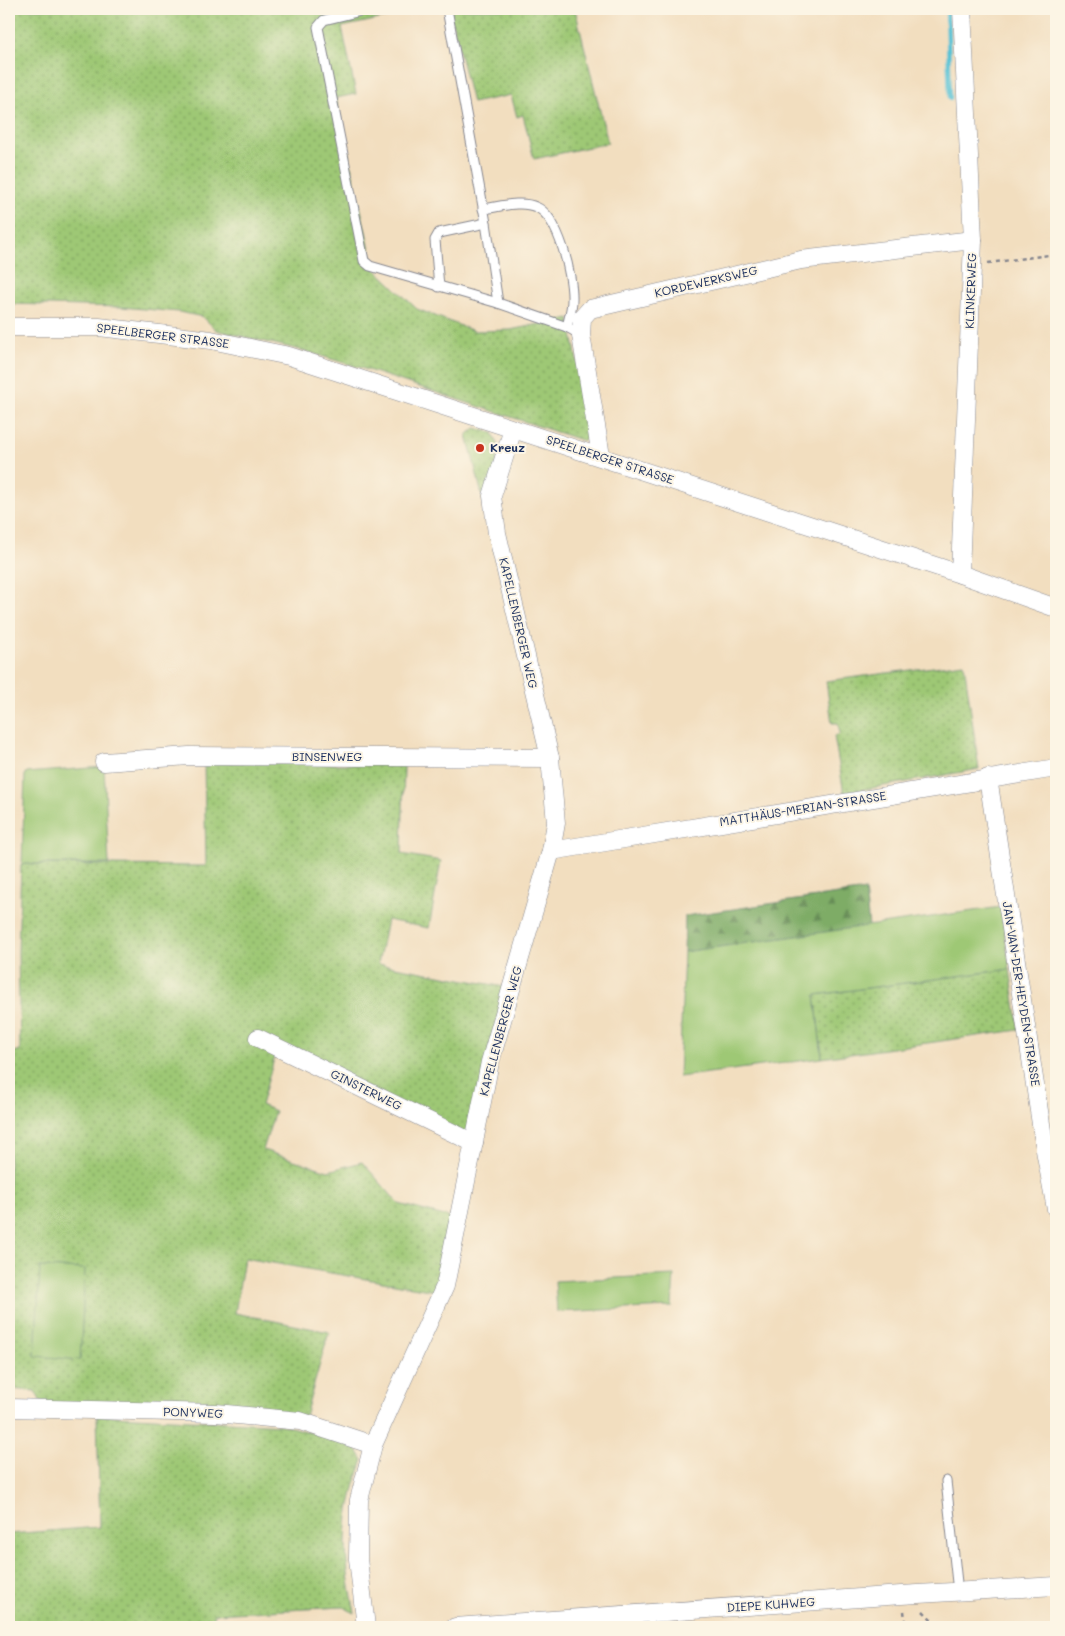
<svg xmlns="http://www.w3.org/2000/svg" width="1065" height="1636" viewBox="0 0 1065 1636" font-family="Mali,sans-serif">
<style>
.grass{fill:url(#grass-dots);stroke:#5c7c6a}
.forest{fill:url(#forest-firs);stroke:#4c6e62}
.garden{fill:#9ec875;stroke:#5c7c6a}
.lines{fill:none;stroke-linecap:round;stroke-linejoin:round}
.stream{stroke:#59c2d5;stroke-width:4.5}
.service-casing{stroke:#86868e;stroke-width:11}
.minor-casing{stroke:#86868e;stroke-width:19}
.path{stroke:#86868e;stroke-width:2.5;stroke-dasharray:4 4;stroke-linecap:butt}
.service{stroke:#fff;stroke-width:9}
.minor{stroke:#fff;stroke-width:18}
.poi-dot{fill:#c8321e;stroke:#fcf5e5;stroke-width:2}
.labels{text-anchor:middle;stroke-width:4;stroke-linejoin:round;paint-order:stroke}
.street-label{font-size:12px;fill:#1b2f5e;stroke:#fcf5e5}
.poi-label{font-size:12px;font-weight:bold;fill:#1b2f5e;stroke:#fcf5e5;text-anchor:start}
</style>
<defs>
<pattern id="grass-dots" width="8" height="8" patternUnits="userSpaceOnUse" patternTransform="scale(1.25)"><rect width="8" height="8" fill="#9ec875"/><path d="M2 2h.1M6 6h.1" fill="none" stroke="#80a363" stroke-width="1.8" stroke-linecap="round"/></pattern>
<pattern id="forest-firs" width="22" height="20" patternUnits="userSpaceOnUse" patternTransform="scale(1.25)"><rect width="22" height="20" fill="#7eac66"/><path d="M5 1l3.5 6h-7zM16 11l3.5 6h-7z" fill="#668c57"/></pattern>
</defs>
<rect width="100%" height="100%" fill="#fcf5e5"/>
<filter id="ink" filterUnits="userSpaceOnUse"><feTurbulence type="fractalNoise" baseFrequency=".02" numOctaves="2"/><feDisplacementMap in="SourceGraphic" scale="10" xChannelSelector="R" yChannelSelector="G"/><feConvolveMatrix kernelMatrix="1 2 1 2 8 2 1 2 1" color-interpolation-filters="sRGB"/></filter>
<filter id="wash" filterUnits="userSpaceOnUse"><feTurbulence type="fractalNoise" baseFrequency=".0096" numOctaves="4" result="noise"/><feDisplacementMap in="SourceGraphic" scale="20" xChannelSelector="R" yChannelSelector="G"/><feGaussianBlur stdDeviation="1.12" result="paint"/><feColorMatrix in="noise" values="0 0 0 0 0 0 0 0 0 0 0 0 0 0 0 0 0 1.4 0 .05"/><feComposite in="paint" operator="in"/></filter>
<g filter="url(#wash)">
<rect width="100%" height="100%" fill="#f2debf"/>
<g class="grass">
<polygon points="9,9 426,9 342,27 356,94 336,98 374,268 417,309 474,331 510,330 569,318 591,435 584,441 371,371 305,351 216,330 203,317 179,312 121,307 9,304"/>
<polygon points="449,9 575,9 608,143 534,159 523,115 517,117 511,95 472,103"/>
<polygon points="475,428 493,433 499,447 487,515 467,435"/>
<polygon points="964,663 979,769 844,793 834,736 840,734 838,723 832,723 826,681"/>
<polygon points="204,762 404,765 402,854 441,861 429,928 387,920 378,964 505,987 471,1130 464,1133 276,1052 261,1105 275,1111 263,1150 328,1171 362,1162 399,1204 452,1218 435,1291 244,1258 235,1313 329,1332 305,1416 42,1404 35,1391 9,1389 9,1052 20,1051 18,952 21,864 206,866"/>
<polygon points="1010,969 1019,1030 822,1058 815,995"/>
<path d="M97 1415 283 1425 353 1444 363 1460C351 1492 343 1529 347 1563 348 1580 352 1596 355 1613L343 1607 214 1614V1627H9V1534L100 1527Z"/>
</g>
<polygon class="forest" points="865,890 869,926 684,952 685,916"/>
<g class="garden">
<polygon points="104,767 109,864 22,864 25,773"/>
<polygon points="1001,907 1010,969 815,995 822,1058 679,1077 684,952"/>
<polygon points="40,1267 85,1269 80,1360 35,1356"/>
<polygon points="674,1275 672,1307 557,1312 555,1281"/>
</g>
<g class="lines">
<polyline class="stream" points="947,9 950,98"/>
</g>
</g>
<g filter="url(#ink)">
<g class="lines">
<g class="service-casing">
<g id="service">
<polyline points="369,9 324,20 318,27 364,261 370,266 498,303 567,327 581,335"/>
<polyline points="447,9 486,223 498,303"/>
<path d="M483 209C499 207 521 200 536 207 559 216 573 277 572 300 572 309 569 318 567 327"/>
<polyline points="439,287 435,240 439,233 486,223"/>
<polyline points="946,1481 958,1592"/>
</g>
</g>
<g class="minor-casing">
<g id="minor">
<polyline points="9,327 99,327 211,340 289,356 960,574 1056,608"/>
<polyline points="601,456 581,335 582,318 590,309 801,260 973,240"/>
<polyline points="960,574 973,240 962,9"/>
<polyline points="104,762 189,756 550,758"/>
<polyline points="988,778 1045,1150 1056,1209"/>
<polyline points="551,851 1056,768"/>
<polyline points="258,1038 474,1143"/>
<polyline points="9,1408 216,1413 300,1421 373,1445"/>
<polyline points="366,1627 358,1559 359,1500 373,1445 445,1286 490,1062 551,851 556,823 550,758 497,533 492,496 513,429"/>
<polyline points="455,1627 901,1595 1056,1586"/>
</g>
</g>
<g class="path">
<polyline points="988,263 1056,254"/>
<polyline points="904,1611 906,1627"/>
<polyline points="923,1611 939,1627"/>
</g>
<use href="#service" class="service"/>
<use href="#minor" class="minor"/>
</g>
</g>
<circle class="poi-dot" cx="480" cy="448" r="5"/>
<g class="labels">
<g class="street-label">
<text transform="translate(706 282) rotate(-13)" y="4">KORDEWERKSWEG</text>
<text transform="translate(971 291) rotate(-88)" y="4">KLINKERWEG</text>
<text transform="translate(163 336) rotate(7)" y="4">SPEELBERGER STRASSE</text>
<text transform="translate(610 460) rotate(18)" y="4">SPEELBERGER STRASSE</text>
<text transform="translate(518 623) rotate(77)" y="4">KAPELLENBERGER WEG</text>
<text x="327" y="761">BINSENWEG</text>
<text transform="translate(803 809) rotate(-9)" y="4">MATTHÄUS-MERIAN-STRASSE</text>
<text transform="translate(1021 994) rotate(81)" y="4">JAN-VAN-DER-HEYDEN-STRASSE</text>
<text transform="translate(501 1031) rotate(-75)" y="4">KAPELLENBERGER WEG</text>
<text transform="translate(366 1090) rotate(26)" y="4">GINSTERWEG</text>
<text transform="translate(193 1413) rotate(2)" y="4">PONYWEG</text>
<text transform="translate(771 1605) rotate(-4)" y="4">DIEPE KUHWEG</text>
</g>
<g class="poi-label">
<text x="490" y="452">Kreuz</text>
</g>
</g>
<rect width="1065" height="1636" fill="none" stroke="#fcf5e5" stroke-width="30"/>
</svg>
